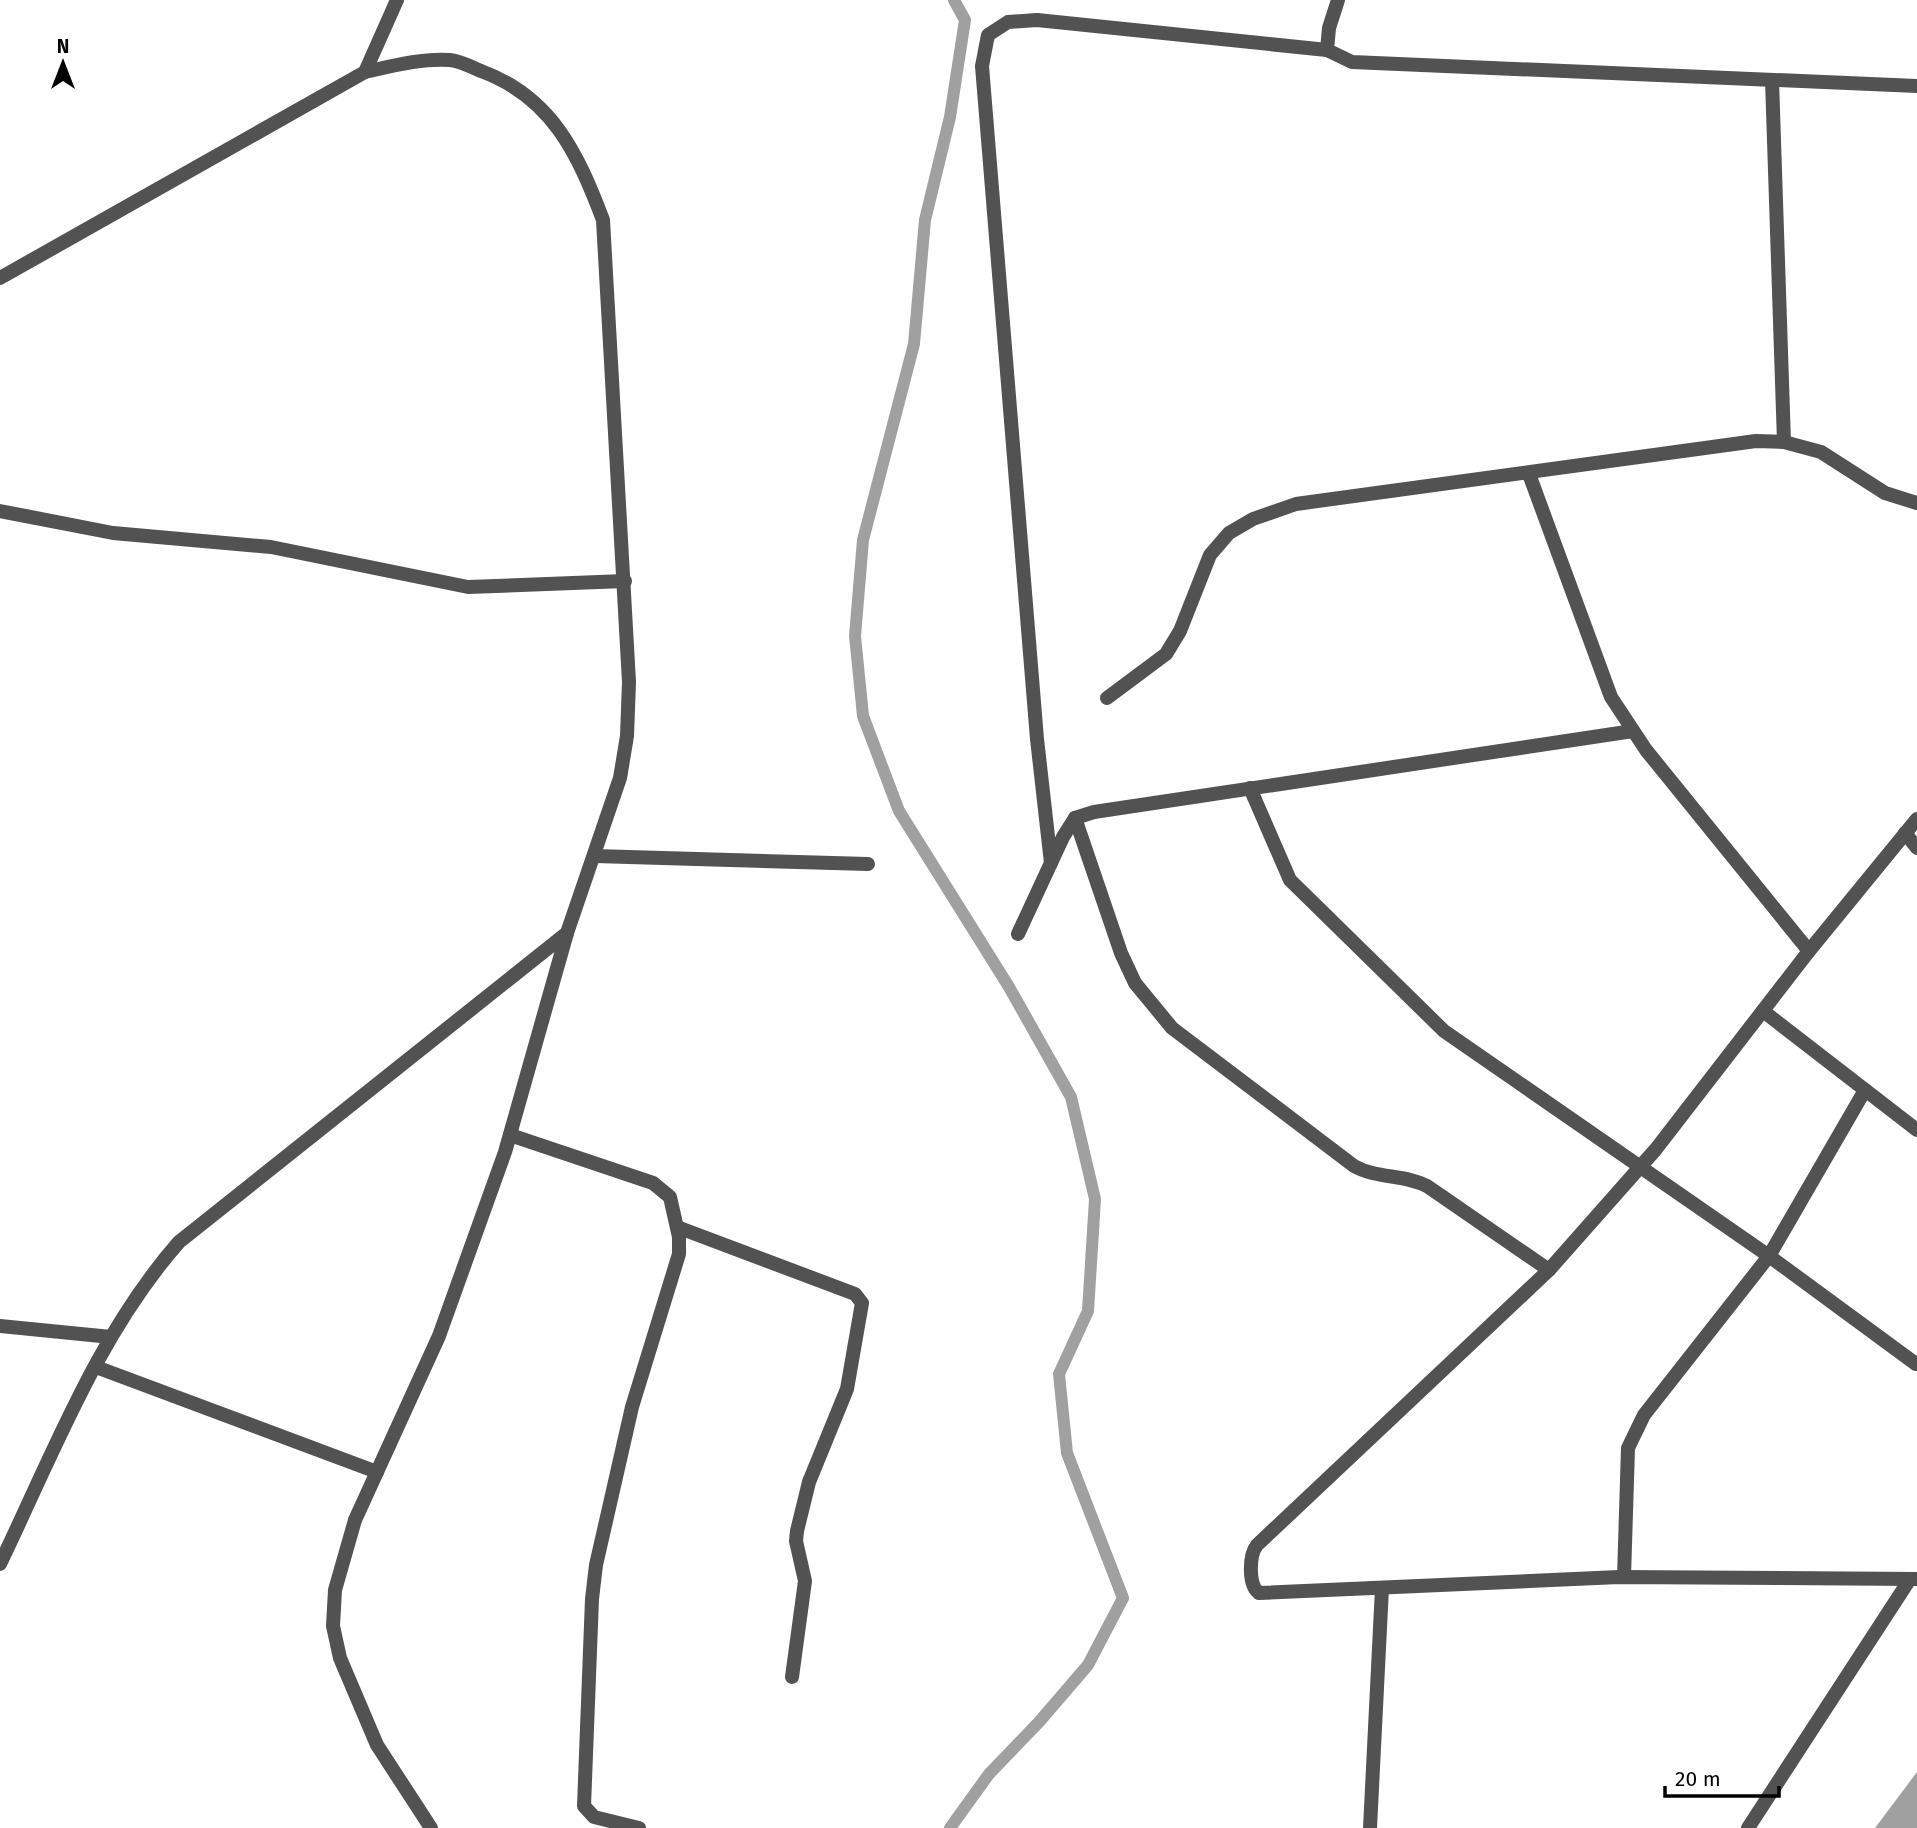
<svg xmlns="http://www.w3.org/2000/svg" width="1917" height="1828" viewBox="0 0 1917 1828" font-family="'Fira Sans',sans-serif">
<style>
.water{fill:#a0a0a0}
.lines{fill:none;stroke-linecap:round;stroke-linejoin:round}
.stream{stroke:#a0a0a0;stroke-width:12}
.minor{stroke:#525252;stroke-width:14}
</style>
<rect width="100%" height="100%" fill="#fff"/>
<polygon class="water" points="1917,1772 1917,1828 1875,1828"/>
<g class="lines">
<polyline class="stream" points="950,1828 989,1774 1039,1722 1088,1665 1123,1598 1067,1453 1059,1374 1088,1311 1095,1199 1071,1097 1009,987 899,811 863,716 855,636 863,540 914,344 925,220 950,117 965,20 954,0"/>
<g class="minor">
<polyline points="1338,0 1329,28 1327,50 1352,62 1917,86"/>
<polyline points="365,72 397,0"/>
<polyline points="1772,80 1784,442"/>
<path d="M0 278 365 72C392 66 422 58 450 60 460 61 472 67 481 71 552 97 578 154 603 220L629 682 627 736 620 778 567 933 505 1152 439 1336 355 1520 335 1590 333 1626 340 1658 377 1745 431 1828"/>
<polyline points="1529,474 1611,697 1646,750 1809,951"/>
<polyline points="0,511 113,533 271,547 468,587 625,581"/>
<polyline points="1107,698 1166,654 1180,631 1210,555 1229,533 1253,519 1296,504 1756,441 1784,442 1821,452 1885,493 1917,503"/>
<polyline points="1250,788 1290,880 1444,1031 1769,1256 1916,1364"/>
<path d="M1075 818 1121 953 1135 983 1172 1028 1354 1166C1377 1179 1404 1174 1427 1186L1549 1270"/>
<path d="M1917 819 1809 951 1656 1149 1549 1270 1257 1545C1249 1555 1248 1585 1259 1593L1619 1577 1917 1579"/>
<polyline points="1905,833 1917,848"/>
<polyline points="595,856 868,864"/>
<polyline points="1051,863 1037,739 982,66 988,35 1008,22 1037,20 1327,50"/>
<polyline points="1018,934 1063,837 1075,818 1094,812 1633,731"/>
<polyline points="1763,1011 1917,1130"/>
<polyline points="510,1135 653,1183 670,1197 679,1237 679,1254 632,1407 596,1565 592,1599 584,1806 594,1817 639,1828"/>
<polyline points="677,1227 855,1294 862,1303 847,1389 809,1482 797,1531 796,1541 805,1581 792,1677"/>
<polyline points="0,1326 111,1337"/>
<polyline points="96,1367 377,1472"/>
<path d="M0 1564C53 1454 98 1334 179 1242L567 933"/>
<polyline points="1624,1577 1628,1448 1644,1415 1769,1256 1865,1090"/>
<polyline points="1370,1828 1382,1588"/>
<polyline points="1748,1828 1910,1579"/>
</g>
</g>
<g transform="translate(63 63)" stroke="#ffffff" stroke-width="5" paint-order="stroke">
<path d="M0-5L12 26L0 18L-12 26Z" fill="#000000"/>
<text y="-10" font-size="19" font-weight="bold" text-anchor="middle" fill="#000000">N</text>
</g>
<path d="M1665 1786v10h114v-10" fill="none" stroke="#000000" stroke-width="3.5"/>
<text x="1675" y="1786" font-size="21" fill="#000000" stroke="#ffffff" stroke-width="5" paint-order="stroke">20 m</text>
</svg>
